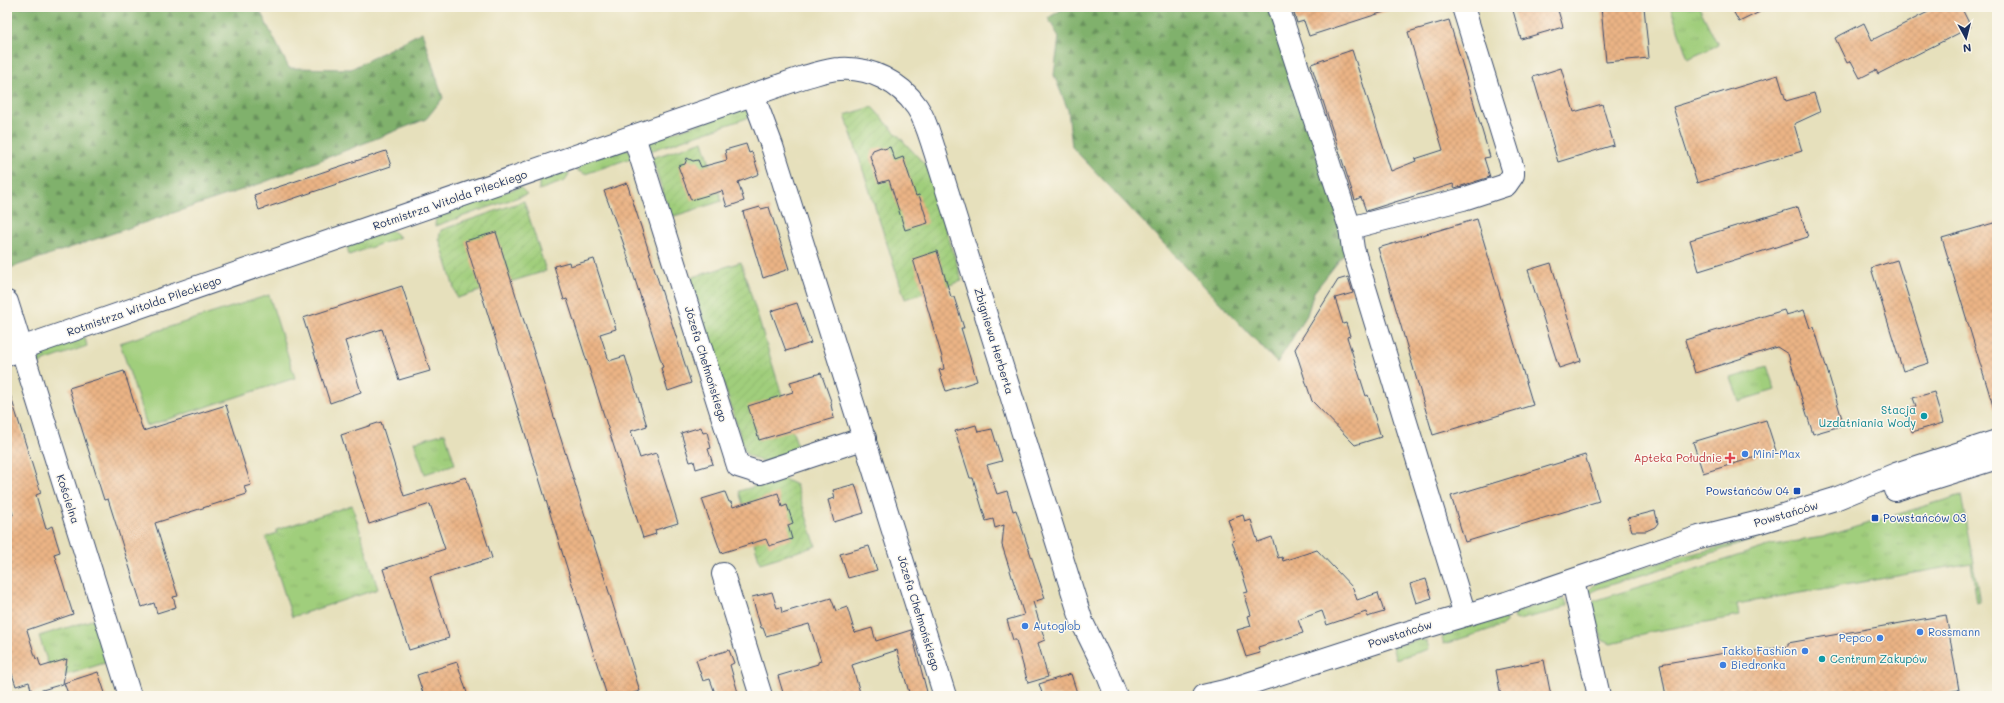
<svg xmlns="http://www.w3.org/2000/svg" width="2004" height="703" viewBox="0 0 2004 703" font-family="Mali,sans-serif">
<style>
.grass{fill:url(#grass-tufts);stroke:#5e7e6d}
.forest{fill:url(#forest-firs);stroke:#4e7065}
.garden{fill:url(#garden-furrows);stroke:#5e7e6d}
.pitch{fill:#a0ce7c;stroke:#5e7e6d}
.building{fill:url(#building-cross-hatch)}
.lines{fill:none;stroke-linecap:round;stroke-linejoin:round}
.minor-casing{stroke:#394a6c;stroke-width:24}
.minor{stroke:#fff;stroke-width:22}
.culture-dot{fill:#0f9aa8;stroke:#fbf7ec;stroke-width:1.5}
.shop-dot{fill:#3f7fe0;stroke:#fbf7ec;stroke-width:1.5}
.health-dot{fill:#e0444e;stroke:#fbf7ec;stroke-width:1.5}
.transit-dot{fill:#1a4fb4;stroke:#fbf7ec;stroke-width:1.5}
.labels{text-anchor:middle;stroke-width:3;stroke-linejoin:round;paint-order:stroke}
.street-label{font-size:11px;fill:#1b2f5e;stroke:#fbf7ec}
.culture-label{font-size:11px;fill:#0d838f;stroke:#fbf7ec;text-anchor:end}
.shop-label{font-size:11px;fill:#366cbe;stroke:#fbf7ec;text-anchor:start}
.health-label{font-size:11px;fill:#be3a42;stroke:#fbf7ec;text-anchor:end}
.transit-label{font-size:11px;fill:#164399;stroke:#fbf7ec;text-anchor:end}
</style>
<defs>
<pattern id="grass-tufts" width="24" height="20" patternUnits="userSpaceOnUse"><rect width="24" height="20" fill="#a0ce7c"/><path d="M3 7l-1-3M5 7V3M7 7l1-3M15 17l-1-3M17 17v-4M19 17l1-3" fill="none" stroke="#89b16e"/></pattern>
<pattern id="forest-firs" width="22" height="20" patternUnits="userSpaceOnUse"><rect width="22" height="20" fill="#80b16c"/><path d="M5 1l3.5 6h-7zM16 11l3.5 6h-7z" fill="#68905c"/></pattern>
<pattern id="garden-furrows" width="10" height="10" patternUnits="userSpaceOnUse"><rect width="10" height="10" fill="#a0ce7c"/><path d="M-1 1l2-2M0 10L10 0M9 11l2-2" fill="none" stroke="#89b16e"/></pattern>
<pattern id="building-cross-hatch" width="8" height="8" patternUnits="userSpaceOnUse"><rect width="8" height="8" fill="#ebb485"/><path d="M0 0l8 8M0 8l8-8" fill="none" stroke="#c99b75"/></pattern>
</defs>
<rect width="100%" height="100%" fill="#fbf7ec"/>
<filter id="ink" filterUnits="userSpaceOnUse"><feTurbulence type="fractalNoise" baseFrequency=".025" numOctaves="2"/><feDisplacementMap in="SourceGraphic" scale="8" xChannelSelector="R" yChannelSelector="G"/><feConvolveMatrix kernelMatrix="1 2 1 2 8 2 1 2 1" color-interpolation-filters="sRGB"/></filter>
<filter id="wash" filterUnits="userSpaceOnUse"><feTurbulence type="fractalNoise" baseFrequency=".012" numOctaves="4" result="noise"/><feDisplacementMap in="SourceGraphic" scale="16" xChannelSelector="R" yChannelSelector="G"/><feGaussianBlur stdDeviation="0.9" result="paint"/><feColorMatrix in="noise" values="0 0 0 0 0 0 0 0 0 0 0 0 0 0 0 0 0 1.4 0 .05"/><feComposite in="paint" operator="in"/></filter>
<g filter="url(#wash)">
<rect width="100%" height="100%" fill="#e6e0bc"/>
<g class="grass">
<polygon points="1674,7 1699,7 1718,45 1688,59 1671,9"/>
<polygon points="746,108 753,116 647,152 647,148 650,140"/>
<polygon points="621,149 628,150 634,157 585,174 578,171 576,165"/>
<polygon points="566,168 569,175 565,181 539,190 539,183 542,178"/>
<polygon points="520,187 527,194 435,226 436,215"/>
<polygon points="391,230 400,237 349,255 347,246"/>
<path d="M81 336 85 338 87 346 44 361 36 367C39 348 65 342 81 336Z"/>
<polygon points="1767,367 1775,390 1739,401 1731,378"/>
<polygon points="445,433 455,464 425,474 414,442"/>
<polygon points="1961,495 1980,602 1977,603 1971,563 1737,604 1739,616 1650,632 1611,644 1602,640 1592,604 1594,601 1772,545 1823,537"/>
<polygon points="352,505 378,589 292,617 266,537 277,533 276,530"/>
<polygon points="1763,537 1597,589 1584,598 1587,592 1596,583 1671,559"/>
<polygon points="1551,599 1564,600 1568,605 1555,611 1518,620 1515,619 1514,614"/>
<polygon points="1505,616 1506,622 1504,625 1444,644 1442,638 1446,633"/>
<polygon points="95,619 108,662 53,679 39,636"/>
<polygon points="1420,639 1427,642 1429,649 1396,659 1392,647"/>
</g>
<g class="forest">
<polygon points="7,7 284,7 260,11 289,68 351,69 422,32 443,98 426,119 262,183 7,269"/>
<polygon points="1066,7 1270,7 1344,234 1345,253 1314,292 1307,315 1277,363 1072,147 1068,110 1054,75 1059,37 1048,18"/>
</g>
<g class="garden">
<polygon points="872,107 927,167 962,281 905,299 845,115"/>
<polygon points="703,141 722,201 671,217 652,158"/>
<polygon points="524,201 546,271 457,298 439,238 441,230"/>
<polygon points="741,262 799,451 762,462 746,454 690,278"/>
<polygon points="782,478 796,485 816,546 760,563 739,491"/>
</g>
<polygon class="pitch" points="269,295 295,378 147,426 120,343"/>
<g id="blocks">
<g class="building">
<polygon points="1292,7 1389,7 1390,10 1309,36 1304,21 1297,23"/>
<polygon points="1512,7 1557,7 1563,27 1521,39"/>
<polygon points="1601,7 1644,7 1649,58 1606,62"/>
<polygon points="1731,7 1770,7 1739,22"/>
<polygon points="1938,7 1961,7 1971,27 1878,74 1876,70 1860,78 1851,61 1847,63 1835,38 1864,23 1872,40"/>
<polygon points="1449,20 1490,157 1484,158 1490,177 1455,188 1453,184 1366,211 1361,197 1355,200 1311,64 1352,50 1391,171 1416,161 1415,159 1443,150 1408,32"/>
<polygon points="1561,68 1574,112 1602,104 1614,145 1558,162 1533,77"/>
<polygon points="1778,75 1786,101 1814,93 1820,112 1794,124 1802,151 1697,183 1673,107"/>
<polygon points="746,144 749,153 752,152 759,174 738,182 744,201 727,207 722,191 691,200 678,166 685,164 687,158 693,161 698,160 701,167 727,160 725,150"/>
<polygon points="881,147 884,149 890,147 895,160 903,157 916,196 919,195 928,223 905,230 889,180 879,183 870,156 873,150"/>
<polygon points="386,151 391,166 259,210 254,195"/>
<polygon points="627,183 691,383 668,391 661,368 663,367 623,242 604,191"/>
<polygon points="760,207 761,209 769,207 789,269 763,278 743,212"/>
<polygon points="1798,207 1808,237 1699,271 1690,240"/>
<polygon points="1477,219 1533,405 1433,435 1378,248"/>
<polygon points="1997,222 1997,408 1994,409 1942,238"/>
<polygon points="496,232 640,691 623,696 607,696 465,241"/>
<polygon points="937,251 951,297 954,297 964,328 961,328 977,381 946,391 939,370 944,369 942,357 913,259"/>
<polygon points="594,259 616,329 600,334 609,361 625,356 647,426 631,431 640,458 656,453 678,523 655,530 656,534 643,538 567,299 564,300 554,266 569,262 570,266"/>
<polygon points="1897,260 1929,363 1903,371 1871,268"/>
<polygon points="1551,263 1581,361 1559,368 1528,270"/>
<polygon points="1348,277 1353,293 1335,298 1343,324 1346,323 1350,336 1347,337 1366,396 1368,395 1381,437 1355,445 1312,401 1295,349 1338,280"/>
<polygon points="402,286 430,371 399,380 382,329 345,341 361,392 330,403 303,318"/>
<polygon points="797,303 811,343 786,351 771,311"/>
<polygon points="1784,310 1786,315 1804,310 1810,328 1814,327 1844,425 1813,434 1788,354 1777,347 1695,373 1685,340"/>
<polygon points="124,371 143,431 226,405 251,485 244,487 247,494 155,523 178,596 173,597 176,607 157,613 154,603 142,607 108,499 104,500 69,388"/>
<polygon points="821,373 832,404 831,405 834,418 759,440 748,406 793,392 790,382"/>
<polygon points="1934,392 1943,423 1912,432 1905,410 1916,406 1913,398"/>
<polygon points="10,394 41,493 36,495 46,529 52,526 60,552 54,554 73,614 27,630 36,659 38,658 41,667 67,659 63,684 32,693 29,682 16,686 7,659 7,516 13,515 7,495 7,395"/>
<polygon points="1766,420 1776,451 1703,473 1693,442"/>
<polygon points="381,422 404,496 466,477 492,558 430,577 449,638 409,650 383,569 445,549 430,504 369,524 341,435"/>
<polygon points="976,425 978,432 992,429 1002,461 987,465 997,494 1007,491 1013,511 1016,510 1045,598 1033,602 1045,640 1038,643 1048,677 1028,683 1016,640 1013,640 1007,620 1024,615 1002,545 1004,525 995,528 993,519 986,521 973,478 970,478 955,431"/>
<polygon points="701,427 703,433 707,432 711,448 708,449 713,464 696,469 694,461 690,462 681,433"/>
<polygon points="1585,455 1599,501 1465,542 1451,496"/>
<polygon points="855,484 864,513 834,522 828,500 835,498 833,490"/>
<polygon points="725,492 729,502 731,502 733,507 778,493 782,507 787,505 793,523 788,525 792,539 769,546 766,539 721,553 702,499"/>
<polygon points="1655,511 1658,523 1655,527 1646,531 1632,531 1628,518"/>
<polygon points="1243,515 1245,522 1251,520 1258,542 1272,537 1278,558 1282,557 1283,561 1317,550 1353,588 1357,600 1378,593 1384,612 1367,617 1366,612 1327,625 1322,611 1298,620 1303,633 1258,647 1260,653 1246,657 1237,630 1251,626 1248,616 1251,615 1244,593 1248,592 1232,541 1235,540 1228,520"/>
<polygon points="869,546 877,570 848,578 840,554"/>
<polygon points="1426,579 1432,598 1416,603 1410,584"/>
<polygon points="772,592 777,608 781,607 782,613 831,598 836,611 847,607 855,633 872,628 876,641 911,630 928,696 910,696 897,650 852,665 861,696 784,696 778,676 818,664 818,662 821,661 809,624 766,636 763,628 761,628 752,597"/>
<polygon points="1946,615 1959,690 1923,696 1666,696 1660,664 1743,650 1744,653 1788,646 1788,643"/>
<polygon points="729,650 734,663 730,665 739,696 716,696 710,679 703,681 696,660"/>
<polygon points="1544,660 1551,696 1501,696 1496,670"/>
<polygon points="457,662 468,696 424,696 417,675"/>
<polygon points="98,672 106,696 69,696 64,683"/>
<polygon points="1071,674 1078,696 1043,696 1039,684"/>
</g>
</g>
</g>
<g filter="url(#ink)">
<use href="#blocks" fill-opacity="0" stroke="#394a6c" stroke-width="1"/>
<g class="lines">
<g class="minor-casing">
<g id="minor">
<polyline points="1278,7 1350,228 1353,249 1465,615"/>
<polyline points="753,95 772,146 945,696"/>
<polyline points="634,136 738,466 760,473 865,438"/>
<polyline points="1350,228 1463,199 1506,185 1513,175 1513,169 1463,7"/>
<polyline points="7,302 130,696"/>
<path d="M7 355 21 348 804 77C816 74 828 69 840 69 870 67 900 82 917 107 926 120 930 137 935 152L1082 622 1107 673 1116 696"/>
<polyline points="1895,490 1997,458"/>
<polyline points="723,574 761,696"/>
<polyline points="1573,581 1599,696"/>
<polyline points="1203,696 1229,690 1402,634 1506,603 1699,537 1760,522 1835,499 1896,474 1997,441"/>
</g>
</g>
<use href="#minor" class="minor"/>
</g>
</g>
<g class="culture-dot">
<circle cx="1924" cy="416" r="4"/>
<circle cx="1822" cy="659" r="4"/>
</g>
<g class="shop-dot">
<circle cx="1745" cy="454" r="4"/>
<circle cx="1025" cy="626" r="4"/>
<circle cx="1920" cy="632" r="4"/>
<circle cx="1880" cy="638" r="4"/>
<circle cx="1805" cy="651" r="4"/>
<circle cx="1723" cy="665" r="4"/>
</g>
<path class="health-dot" d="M1728 452h4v4h4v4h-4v4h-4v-4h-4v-4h4z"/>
<g class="transit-dot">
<rect x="1793" y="487" width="8" height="8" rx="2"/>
<rect x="1871" y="514" width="8" height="8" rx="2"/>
</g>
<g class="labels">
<g class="street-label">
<text transform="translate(450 200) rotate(-19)" y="4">Rotmistrza Witolda Pileckiego</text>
<text transform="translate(144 306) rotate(-19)" y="4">Rotmistrza Witolda Pileckiego</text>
<text transform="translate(994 341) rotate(73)" y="4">Zbigniewa Herberta</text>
<text transform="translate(706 364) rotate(73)" y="4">Józefa Chełmońskiego</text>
<text transform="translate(68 499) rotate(72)" y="4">Kościelna</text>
<text transform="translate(1786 514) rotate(-16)" y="4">Powstańców</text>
<text transform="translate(919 613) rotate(73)" y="4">Józefa Chełmońskiego</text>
<text transform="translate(1400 634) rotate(-18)" y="4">Powstańców</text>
</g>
<g class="culture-label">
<text x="1916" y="414">Stacja<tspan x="1916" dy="13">Uzdatniania Wody</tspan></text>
<text x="1830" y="663" text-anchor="start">Centrum Zakupów</text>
</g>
<g class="shop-label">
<text x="1753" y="458">Mini-Max</text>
<text x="1033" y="630">Autoglob</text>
<text x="1928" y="636">Rossmann</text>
<text x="1872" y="642" text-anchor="end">Pepco</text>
<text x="1797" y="655" text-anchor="end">Takko Fashion</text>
<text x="1731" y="669">Biedronka</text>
</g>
<g class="health-label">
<text x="1722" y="462">Apteka Południe</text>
</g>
<g class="transit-label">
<text x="1789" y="495">Powstańców 04</text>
<text x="1883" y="522" text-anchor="start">Powstańców 03</text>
</g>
</g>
<rect width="2004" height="703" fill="none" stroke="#fbf7ec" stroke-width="24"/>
<g transform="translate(1966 38) rotate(173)" stroke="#fbf7ec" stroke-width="3" paint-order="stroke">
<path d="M0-3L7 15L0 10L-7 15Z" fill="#1b2f5e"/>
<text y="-6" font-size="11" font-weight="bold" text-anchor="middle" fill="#1b2f5e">N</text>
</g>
</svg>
